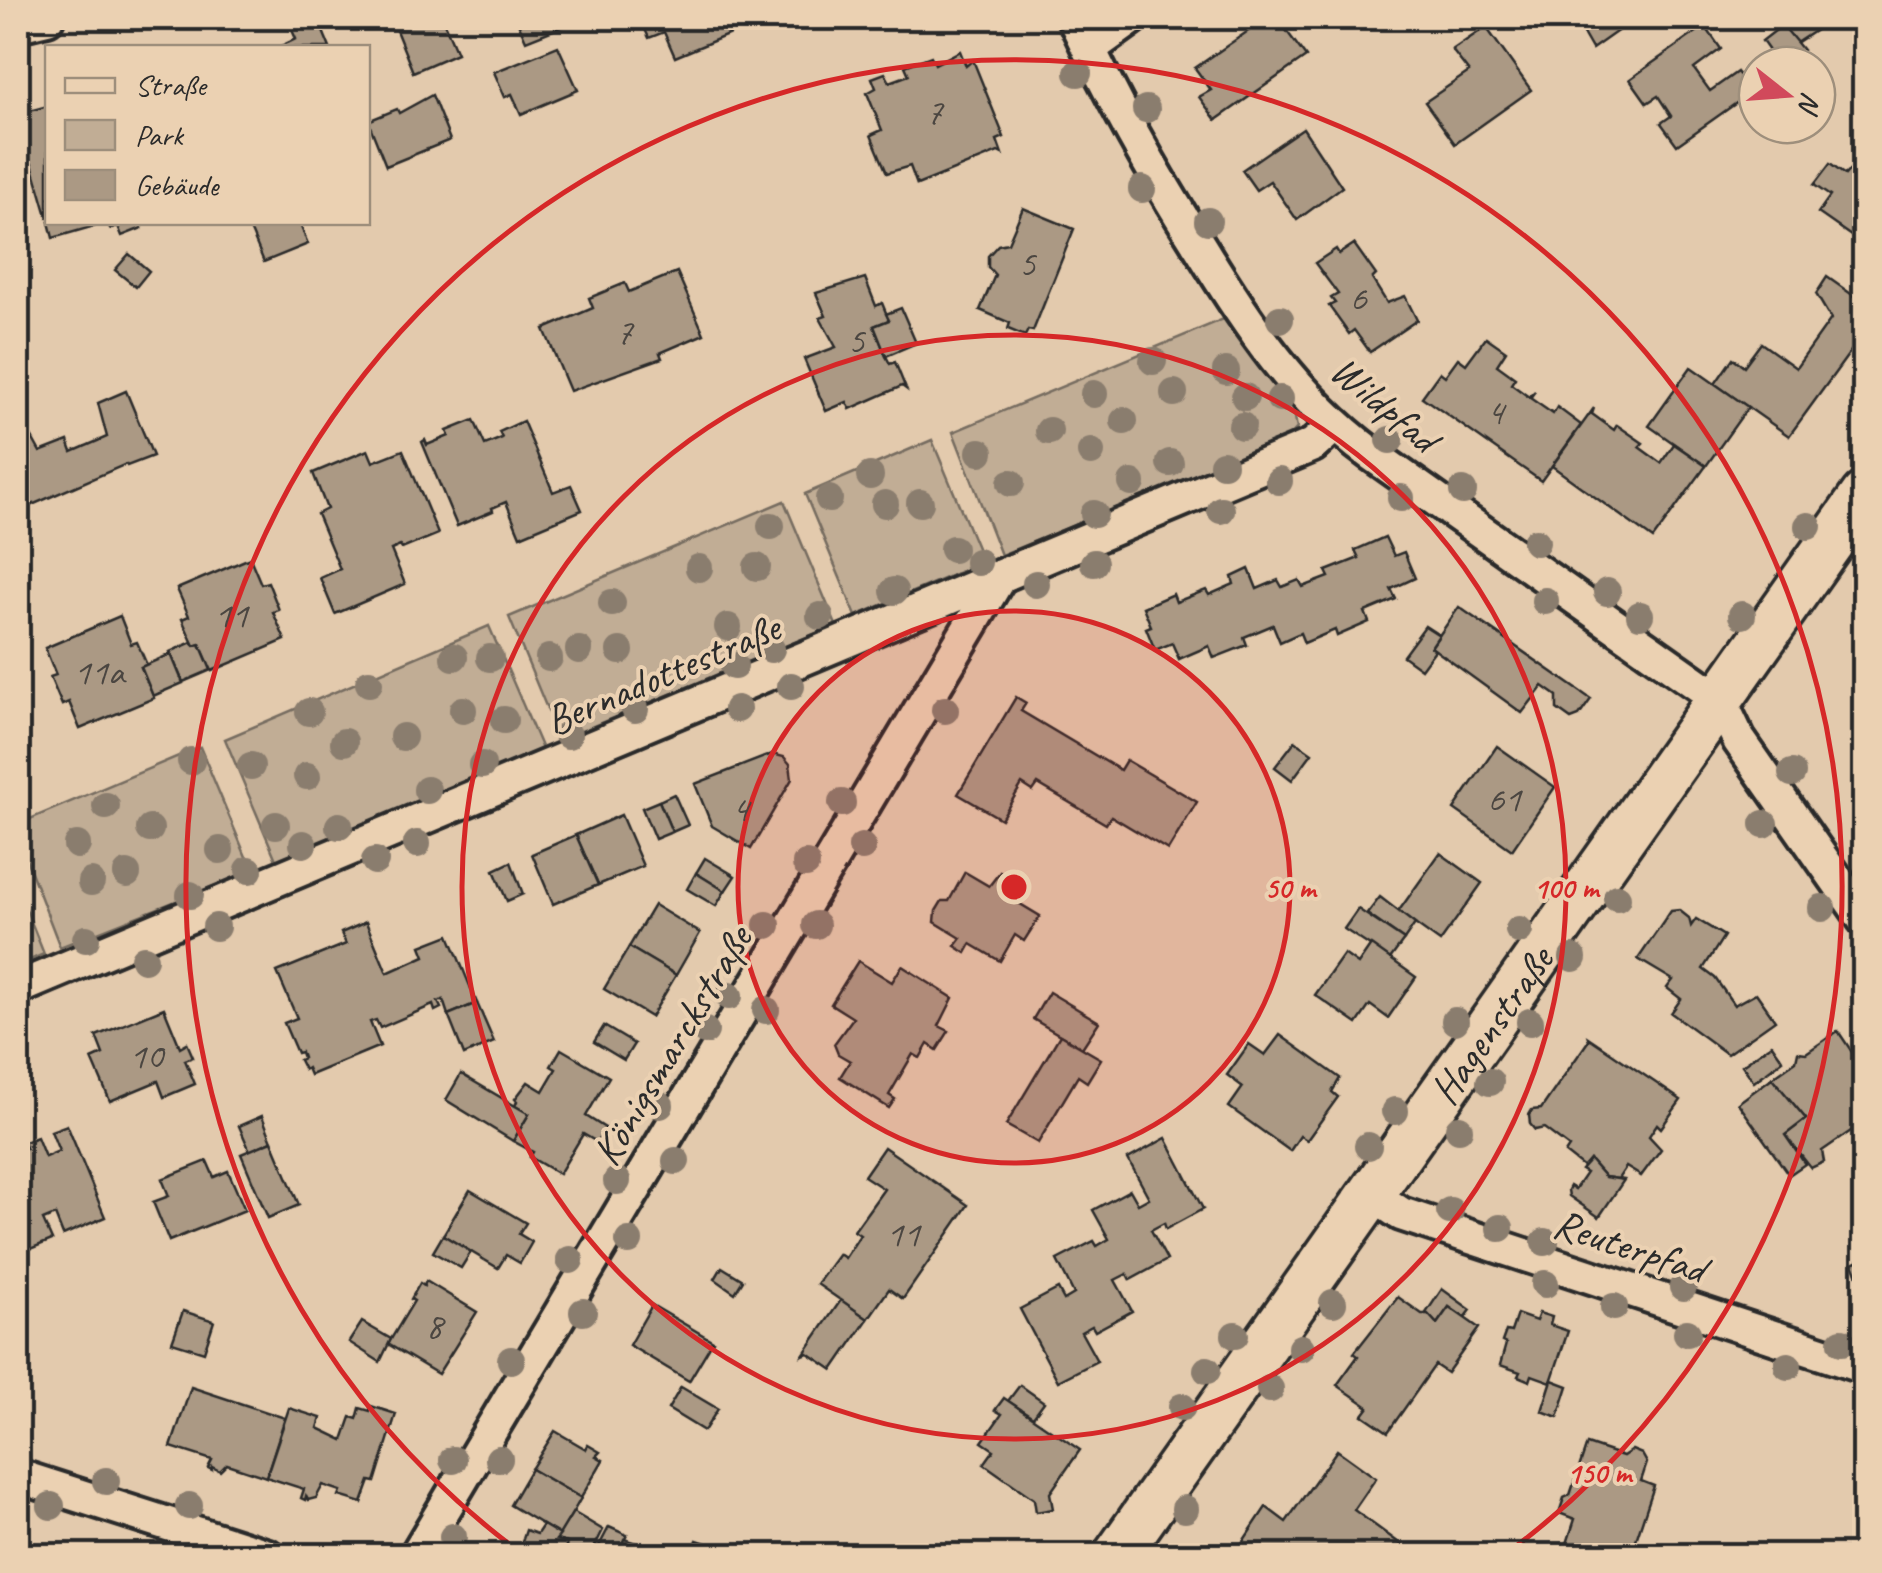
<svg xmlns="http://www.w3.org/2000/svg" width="1882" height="1573" viewBox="0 0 1882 1573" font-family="Caveat,sans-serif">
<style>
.green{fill:#c1ad95;stroke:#766c60;stroke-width:2.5}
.building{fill:#ab9984;stroke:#2b2b2b;stroke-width:2.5}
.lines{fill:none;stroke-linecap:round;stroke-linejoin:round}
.minor-casing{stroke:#2b2b2b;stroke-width:40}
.secondary-casing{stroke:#2b2b2b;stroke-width:52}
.minor{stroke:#ebd1b2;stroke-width:32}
.secondary{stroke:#ebd1b2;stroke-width:45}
.tree{fill:#8a7d6e}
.ring{fill:none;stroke:#d62828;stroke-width:5}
.labels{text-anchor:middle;stroke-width:8;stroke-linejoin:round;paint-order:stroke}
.number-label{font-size:38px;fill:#4b4641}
.street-label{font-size:42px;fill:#2b2b2b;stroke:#ebd1b2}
.centre{fill:#d62828;stroke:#ebd1b2;stroke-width:5}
.ring-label{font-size:30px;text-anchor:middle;font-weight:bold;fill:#d62828;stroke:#ebd1b2;stroke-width:8;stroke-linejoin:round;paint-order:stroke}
</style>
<rect width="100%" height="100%" fill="#e3caad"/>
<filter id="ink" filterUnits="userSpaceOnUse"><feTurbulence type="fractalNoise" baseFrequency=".01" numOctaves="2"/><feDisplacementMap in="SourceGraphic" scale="20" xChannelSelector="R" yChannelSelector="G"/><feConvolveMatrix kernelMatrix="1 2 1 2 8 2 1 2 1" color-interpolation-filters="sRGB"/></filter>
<g filter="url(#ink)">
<g class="green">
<polygon points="1226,318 1293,407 1297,428 1289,437 1001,555 953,432"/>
<polygon points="932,440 983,562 856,616 805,494"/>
<polygon points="784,501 836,625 560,740 509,617"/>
<polygon points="489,626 542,749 277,862 225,739"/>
<polygon points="200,747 252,871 60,947 18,838 18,824"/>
<polygon points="18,889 44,954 18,965"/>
</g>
<g class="building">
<polygon points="391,18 442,18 457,53 413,72"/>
<polygon points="516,18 569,18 571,23 526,41"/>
<polygon points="640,18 723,18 730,34 675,57 664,32 649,38"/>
<polygon points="1267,18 1277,18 1306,57 1216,120 1199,97 1211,90 1195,68"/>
<polygon points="1569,18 1636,18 1592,49 1577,23 1574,24"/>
<polygon points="1774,18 1825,18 1828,22 1796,43"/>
<polygon points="318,19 330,48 277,48 296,39 292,30"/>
<polygon points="1705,26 1721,49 1694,69 1710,91 1737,72 1752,92 1677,145 1661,123 1671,116 1658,96 1647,103 1630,79"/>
<polygon points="1486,27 1531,90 1455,144 1425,102 1469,72 1452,50"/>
<polygon points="1780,27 1784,27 1803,50 1784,65 1779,65 1762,41"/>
<polygon points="558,46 578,90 521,114 512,94 505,97 494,72"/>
<polygon points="960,51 966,66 973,60 1004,137 997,140 1002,154 998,152 917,185 910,166 887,173 871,135 882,130 867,93 876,88 872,78 885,73 890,82 909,75 905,66 931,56 935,64"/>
<polygon points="432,95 450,140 386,166 368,121 397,109 399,113"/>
<polygon points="48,106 48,219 32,164 19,167 18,163 18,114"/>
<polygon points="1303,128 1342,187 1297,220 1270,181 1256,190 1242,170"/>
<polygon points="1830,164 1845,175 1852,167 1864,176 1864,245 1818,213 1830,196 1814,185"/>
<polygon points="1023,208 1074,229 1033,331 1028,330 1025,336 1008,329 1010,323 980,310 995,275 988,267 988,256 998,245 1008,243"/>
<polygon points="49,222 94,222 95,226 53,238"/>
<polygon points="94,222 139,222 142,228 122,236 118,226 110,229 108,223 95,226"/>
<polygon points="247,222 299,222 308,244 264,262"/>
<polygon points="1354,244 1376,275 1372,279 1387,303 1405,296 1417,320 1370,352 1354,330 1349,334 1329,306 1335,303 1331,298 1338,294 1315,263 1336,249 1339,254"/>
<polygon points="129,254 149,271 136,287 115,270"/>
<polygon points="677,272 704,334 660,353 662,358 570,391 544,329 593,308 589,298 625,283 629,292"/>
<polygon points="1827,277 1864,303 1864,333 1789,436 1715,384 1733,358 1744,366 1761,343 1796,368 1831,319 1816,294"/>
<polygon points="865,278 876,306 882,303 889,320 874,326 886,356 890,364 895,362 906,389 902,386 850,409 847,402 826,411 804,359 836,347 820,318 826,316 816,293"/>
<polygon points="901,308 916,343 886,356 874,326 889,320 886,314"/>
<polygon points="1486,337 1506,351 1497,365 1515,378 1511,384 1529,397 1535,391 1530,398 1553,414 1557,407 1581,425 1541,481 1422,397 1440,372 1445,376 1458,358 1466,364"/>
<polygon points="1691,367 1748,407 1706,466 1649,426"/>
<polygon points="126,391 153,456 127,466 126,464 25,508 18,489 18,436 29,432 40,452 68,441 72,452 107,437 98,403"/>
<polygon points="1594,408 1592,414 1614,430 1617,425 1643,443 1639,447 1661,463 1674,444 1706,466 1653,539 1552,466"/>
<polygon points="474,420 485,445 502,438 499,432 523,421 553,492 571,485 582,510 520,536 506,502 492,508 493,511 457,526 422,442 425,440 427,445 449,436 447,431"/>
<polygon points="368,450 373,462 403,450 438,534 402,549 400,546 391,550 405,584 335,614 320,578 340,569 317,514 327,509 313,473"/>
<polygon points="1385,537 1394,556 1404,552 1415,578 1391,589 1396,599 1365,612 1369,622 1337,636 1335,630 1304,643 1300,633 1280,642 1273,625 1244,637 1247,645 1214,658 1209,646 1179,659 1172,643 1155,650 1146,628 1151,626 1143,607 1173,594 1176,602 1206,590 1209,595 1234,584 1232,577 1249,569 1257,589 1278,580 1282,587 1299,580 1303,587 1329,577 1326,571 1359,558 1355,550"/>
<polygon points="250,558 261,584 268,582 279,610 273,612 285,640 212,671 200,644 194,646 182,619 189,616 177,589"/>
<polygon points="1459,607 1591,699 1579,716 1571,719 1557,709 1557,696 1543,686 1522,713 1431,647"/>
<polygon points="120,616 131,644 137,642 147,665 141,667 154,698 80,729 69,702 62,705 50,677 56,675 45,648"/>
<polygon points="1425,626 1439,635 1431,647 1435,650 1421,669 1403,656"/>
<polygon points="192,642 194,646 200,644 211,670 183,682 170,652"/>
<polygon points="171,654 183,683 153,696 141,667"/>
<polygon points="1864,663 1864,684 1855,670"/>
<polygon points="1016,697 1026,703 1021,711 1120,770 1126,760 1197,802 1168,850 1111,816 1106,824 1038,784 1033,791 1022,784 1001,819 958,794"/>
<polygon points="1295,741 1312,753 1292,780 1275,767"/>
<polygon points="1497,746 1555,787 1512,850 1454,809"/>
<polygon points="772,754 784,757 790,764 792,779 751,849 712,826 695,784"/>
<polygon points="674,794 688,825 672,832 659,801"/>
<polygon points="659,801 672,832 655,839 642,808"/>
<polygon points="621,815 643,866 598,885 576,835"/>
<polygon points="576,835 598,885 553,904 532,854"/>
<polygon points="1440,853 1482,883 1440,942 1398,912"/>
<polygon points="705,858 735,876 725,891 696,873"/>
<polygon points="511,862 523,894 507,901 494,870"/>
<polygon points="965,872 989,886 1000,872 1020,885 1012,899 1040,916 1024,941 1015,935 1000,961 971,944 966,953 955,946 961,938 935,922 936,911 942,901 949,901"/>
<polygon points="696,873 725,891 716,906 687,889"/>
<polygon points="1380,897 1415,924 1404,940 1367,914"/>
<polygon points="654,905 700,933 676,975 629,947"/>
<polygon points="1358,909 1404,940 1390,959 1344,929"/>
<polygon points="1679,910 1689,918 1691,926 1696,919 1724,936 1703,969 1715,978 1734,1005 1756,993 1775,1020 1727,1054 1671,1013 1681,999 1667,988 1673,980 1638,959 1671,911"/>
<polygon points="366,922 387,973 425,956 421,946 449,935 477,1003 448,1015 443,1000 438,1002 441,1008 435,1011 433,1005 380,1028 376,1020 370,1022 380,1046 310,1075 307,1068 304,1070 299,1060 303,1058 301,1052 297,1053 284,1023 297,1018 277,972 346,944 341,933"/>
<polygon points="1371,945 1416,977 1388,1018 1370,1005 1357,1024 1315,995 1344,954 1358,964"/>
<polygon points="629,947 676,975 651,1017 604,989"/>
<polygon points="858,961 892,982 902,966 953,998 939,1026 949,1031 937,1050 928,1044 920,1058 913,1054 889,1095 895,1099 889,1108 840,1077 850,1061 838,1054 834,1044 853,1018 831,1004"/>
<polygon points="1049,992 1099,1022 1082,1048 1033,1019"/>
<polygon points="477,1003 494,1042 464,1055 448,1015"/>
<polygon points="164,1008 180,1047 187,1043 193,1057 185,1060 195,1084 164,1097 158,1081 110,1101 92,1059 103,1054 96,1036"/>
<polygon points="604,1026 634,1044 624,1060 594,1042"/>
<polygon points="1838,1031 1864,1070 1864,1122 1822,1151 1824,1162 1811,1168 1785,1135 1806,1119 1772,1078 1796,1061 1798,1052 1806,1053"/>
<polygon points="1060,1035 1101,1059 1087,1082 1078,1076 1038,1143 1006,1125"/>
<polygon points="1280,1035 1340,1078 1332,1092 1338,1097 1307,1140 1300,1136 1290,1151 1229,1107 1243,1087 1227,1075 1249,1044 1265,1055"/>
<polygon points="1588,1037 1681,1100 1661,1128 1657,1124 1649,1136 1661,1149 1641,1176 1626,1167 1618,1179 1605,1177 1590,1160 1584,1168 1565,1153 1569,1147 1544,1128 1535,1130 1530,1124 1529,1115 1532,1110 1541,1109 1589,1040"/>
<polygon points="1772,1044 1783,1060 1754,1082 1742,1065"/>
<polygon points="561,1049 609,1077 586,1116 605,1128 597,1142 583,1134 559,1174 530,1157 533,1152 513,1141 529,1114 515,1106 517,1101 515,1099 528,1082 543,1091 556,1069 551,1066"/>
<polygon points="461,1074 529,1114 513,1141 446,1100"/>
<polygon points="1772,1078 1806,1119 1785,1135 1805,1164 1789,1175 1738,1103"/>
<polygon points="262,1116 272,1141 250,1151 239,1126"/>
<polygon points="67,1125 105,1217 63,1235 55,1215 43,1220 52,1240 18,1254 18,1151 26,1148 24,1142 37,1137 45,1157 59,1151 51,1131"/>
<polygon points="1166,1138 1203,1209 1166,1229 1164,1223 1151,1230 1167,1260 1130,1280 1127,1274 1115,1280 1132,1311 1095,1331 1092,1326 1081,1332 1097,1361 1058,1381 1020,1309 1058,1289 1064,1300 1074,1294 1057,1260 1094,1241 1097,1246 1109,1239 1093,1210 1130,1190 1138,1204 1149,1198 1128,1159"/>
<polygon points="272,1141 299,1205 268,1218 241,1154"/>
<polygon points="884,1147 968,1205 903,1299 889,1289 868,1319 817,1284 839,1254 845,1258 860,1235 854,1231 884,1189 864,1176"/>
<polygon points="1590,1160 1605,1177 1624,1180 1599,1217 1569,1196 1568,1190 1570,1186 1575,1189 1586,1173 1581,1170"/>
<polygon points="207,1161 214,1177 228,1171 245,1210 169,1241 153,1202 169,1196 162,1179"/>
<polygon points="470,1190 526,1223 519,1234 532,1242 520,1263 506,1255 498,1268 443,1235"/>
<polygon points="443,1235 471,1252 461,1268 433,1252"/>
<polygon points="1864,1258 1864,1292 1853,1263"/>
<polygon points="722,1267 743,1280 735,1293 715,1279"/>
<polygon points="426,1281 477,1312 438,1374 388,1344 414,1301 411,1299 420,1283 424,1286"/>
<polygon points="1442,1289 1471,1310 1465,1318 1449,1307 1437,1324 1426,1313"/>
<polygon points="1398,1297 1422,1314 1428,1314 1437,1324 1449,1307 1479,1328 1447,1373 1435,1365 1388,1432 1363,1415 1369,1407 1337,1385 1358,1356 1354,1353"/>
<polygon points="841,1300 868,1319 833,1370 808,1353 803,1355"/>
<polygon points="652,1305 713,1341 689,1381 629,1345"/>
<polygon points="183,1311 214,1321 204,1352 172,1342"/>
<polygon points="1539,1313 1552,1317 1550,1325 1568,1331 1551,1382 1532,1375 1530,1381 1518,1376 1520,1372 1500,1365 1506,1344 1502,1342 1506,1331 1511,1332 1517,1314 1536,1321"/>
<polygon points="362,1322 391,1339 380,1362 349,1342"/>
<polygon points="1552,1380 1568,1386 1558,1417 1542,1411"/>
<polygon points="1020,1385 1044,1402 1033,1417 1008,1401"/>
<polygon points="191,1387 285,1418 266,1477 227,1464 220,1471 212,1467 212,1470 208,1468 212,1460 171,1447"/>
<polygon points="681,1387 718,1409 704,1431 668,1409"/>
<polygon points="1004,1398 1080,1450 1050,1493 1053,1509 1036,1512 1034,1499 984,1464 994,1450 982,1442 1002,1414 995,1410"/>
<polygon points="371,1406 396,1414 375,1482 370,1481 362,1503 339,1496 341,1491 323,1485 316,1498 308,1500 306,1496 305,1500 301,1498 304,1489 266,1477 289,1408 321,1418 318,1428 343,1440 351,1417 357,1419 360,1408 370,1411"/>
<polygon points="555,1431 586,1449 588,1445 600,1452 596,1456 603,1460 581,1498 531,1469"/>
<polygon points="1587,1444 1623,1456 1632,1450 1642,1454 1647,1463 1641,1481 1654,1486 1636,1540 1641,1550 1651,1554 1661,1548 1682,1556 1563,1556 1575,1519 1559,1513 1564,1498 1570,1495"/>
<polygon points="1337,1450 1376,1478 1354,1510 1417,1556 1247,1556 1238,1549 1266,1507 1286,1522"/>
<polygon points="531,1469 581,1498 560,1535 510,1505"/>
<polygon points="573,1512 603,1530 590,1556 562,1556 567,1543 556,1540"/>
<polygon points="543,1525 560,1535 556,1540 567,1543 562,1556 518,1554 526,1530 537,1534"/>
<polygon points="609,1527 627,1535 616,1555 597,1550"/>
<polygon points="624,1539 645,1546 642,1556 612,1556 620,1550"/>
<polygon points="697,1540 728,1550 726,1556 692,1556"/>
</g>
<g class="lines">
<g class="minor-casing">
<g id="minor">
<path d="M1074 18C1111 97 1153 173 1200 247 1247 324 1297 399 1370 453L1720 700 1739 740 1864 919"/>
<polyline points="18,25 47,18"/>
<polyline points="1089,49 1132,18"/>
<polyline points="18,988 1313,445 1334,426"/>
<polyline points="1373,1195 1401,1214 1864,1367"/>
<polyline points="18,1476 268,1556"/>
<polyline points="416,1556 999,578"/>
</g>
</g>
<g class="secondary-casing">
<g id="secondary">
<path id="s1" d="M1116 1556 1864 495"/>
</g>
</g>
<use href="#minor" class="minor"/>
<use href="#secondary" class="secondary"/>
</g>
<g class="tree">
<circle cx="1078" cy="73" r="14"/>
<circle cx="1146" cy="109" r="14"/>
<circle cx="1142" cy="189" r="14"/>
<circle cx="1208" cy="221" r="14"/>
<circle cx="1280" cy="319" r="14"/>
<circle cx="1153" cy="361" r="14"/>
<circle cx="1226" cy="371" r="14"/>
<circle cx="1174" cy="393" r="14"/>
<circle cx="1094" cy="394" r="14"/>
<circle cx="1245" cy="397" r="14"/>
<circle cx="1280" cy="399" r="14"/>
<circle cx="1124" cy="421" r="14"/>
<circle cx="1242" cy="426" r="14"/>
<circle cx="1049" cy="431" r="14"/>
<circle cx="1390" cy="440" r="14"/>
<circle cx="980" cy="452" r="14"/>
<circle cx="1091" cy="452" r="14"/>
<circle cx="1170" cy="463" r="14"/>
<circle cx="1223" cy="464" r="14"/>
<circle cx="870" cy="476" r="14"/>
<circle cx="1279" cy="481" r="14"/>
<circle cx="1011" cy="483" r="14"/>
<circle cx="1132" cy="483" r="14"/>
<circle cx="1463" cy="491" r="14"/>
<circle cx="1401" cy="498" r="14"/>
<circle cx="829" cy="499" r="14"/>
<circle cx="920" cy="503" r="14"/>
<circle cx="885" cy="504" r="14"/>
<circle cx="1221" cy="510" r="14"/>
<circle cx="1094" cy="514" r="14"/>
<circle cx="771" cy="526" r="14"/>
<circle cx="1808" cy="526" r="14"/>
<circle cx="1536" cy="542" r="14"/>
<circle cx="953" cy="549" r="14"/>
<circle cx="978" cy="562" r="14"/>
<circle cx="1094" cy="563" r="14"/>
<circle cx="757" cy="567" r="14"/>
<circle cx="699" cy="568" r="14"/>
<circle cx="1036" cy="584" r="14"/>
<circle cx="894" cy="591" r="14"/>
<circle cx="1607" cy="592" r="14"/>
<circle cx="1545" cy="601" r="14"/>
<circle cx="612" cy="603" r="14"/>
<circle cx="1640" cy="615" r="14"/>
<circle cx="1742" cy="615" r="14"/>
<circle cx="820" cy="616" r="14"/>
<circle cx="728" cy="627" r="14"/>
<circle cx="771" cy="649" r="14"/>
<circle cx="579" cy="650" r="14"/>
<circle cx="620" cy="651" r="14"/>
<circle cx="454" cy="657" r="14"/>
<circle cx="490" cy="658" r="14"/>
<circle cx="549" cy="658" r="14"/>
<circle cx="734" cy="666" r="14"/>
<circle cx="369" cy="683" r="14"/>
<circle cx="791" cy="686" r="14"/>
<circle cx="635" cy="709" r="14"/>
<circle cx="737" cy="709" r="14"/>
<circle cx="463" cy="710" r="14"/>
<circle cx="945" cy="710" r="14"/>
<circle cx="309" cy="712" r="14"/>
<circle cx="504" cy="720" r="14"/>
<circle cx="568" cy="735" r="14"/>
<circle cx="403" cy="737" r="14"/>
<circle cx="344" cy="742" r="14"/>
<circle cx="191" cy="761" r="14"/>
<circle cx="482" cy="765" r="14"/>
<circle cx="251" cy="766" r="14"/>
<circle cx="1792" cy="773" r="14"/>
<circle cx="307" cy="776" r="14"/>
<circle cx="427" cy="790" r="14"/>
<circle cx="842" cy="803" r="14"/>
<circle cx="106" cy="806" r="14"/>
<circle cx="1764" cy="824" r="14"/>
<circle cx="276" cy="825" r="14"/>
<circle cx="339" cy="826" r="14"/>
<circle cx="150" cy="829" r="14"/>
<circle cx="303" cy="844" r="14"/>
<circle cx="417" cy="844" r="14"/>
<circle cx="77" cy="845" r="14"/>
<circle cx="862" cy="847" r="14"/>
<circle cx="220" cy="850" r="14"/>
<circle cx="375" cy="861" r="14"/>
<circle cx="806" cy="864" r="14"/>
<circle cx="249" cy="870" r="14"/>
<circle cx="127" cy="874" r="14"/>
<circle cx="91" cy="882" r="14"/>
<circle cx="190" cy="895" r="14"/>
<circle cx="1617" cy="898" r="14"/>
<circle cx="1822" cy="908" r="14"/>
<circle cx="767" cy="925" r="14"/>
<circle cx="816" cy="925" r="14"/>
<circle cx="216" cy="927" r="14"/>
<circle cx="1519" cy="930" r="14"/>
<circle cx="86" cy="939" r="14"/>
<circle cx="1573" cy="958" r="14"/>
<circle cx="144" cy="959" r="14"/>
<circle cx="729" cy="996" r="14"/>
<circle cx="766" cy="1010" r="14"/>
<circle cx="1455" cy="1021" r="14"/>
<circle cx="1530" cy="1022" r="14"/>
<circle cx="705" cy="1031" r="14"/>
<circle cx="1490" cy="1082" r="14"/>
<circle cx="660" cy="1105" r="14"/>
<circle cx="1395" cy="1111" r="14"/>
<circle cx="1459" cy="1129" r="14"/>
<circle cx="1368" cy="1146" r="14"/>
<circle cx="676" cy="1161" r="14"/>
<circle cx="617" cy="1181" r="14"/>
<circle cx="1450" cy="1211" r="14"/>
<circle cx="1500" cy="1228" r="14"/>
<circle cx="629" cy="1241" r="14"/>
<circle cx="1545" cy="1242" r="14"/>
<circle cx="570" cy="1260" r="14"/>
<circle cx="1545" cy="1284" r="14"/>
<circle cx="1683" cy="1287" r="14"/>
<circle cx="1333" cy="1303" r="14"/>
<circle cx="1614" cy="1307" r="14"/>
<circle cx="583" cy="1312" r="14"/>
<circle cx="1687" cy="1333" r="14"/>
<circle cx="1235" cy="1335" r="14"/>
<circle cx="1842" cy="1342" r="14"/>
<circle cx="1301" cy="1348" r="14"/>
<circle cx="511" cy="1360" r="14"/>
<circle cx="1788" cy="1366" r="14"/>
<circle cx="1207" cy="1370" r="14"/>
<circle cx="1270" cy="1389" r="14"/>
<circle cx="1182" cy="1407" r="14"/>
<circle cx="499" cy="1459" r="14"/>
<circle cx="453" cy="1460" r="14"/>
<circle cx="106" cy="1481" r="14"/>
<circle cx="51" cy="1506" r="14"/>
<circle cx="189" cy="1506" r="14"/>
<circle cx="1185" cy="1509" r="14"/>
<circle cx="453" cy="1537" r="14"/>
</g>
</g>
<circle cx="1014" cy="887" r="276" fill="#d62828" fill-opacity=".12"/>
<g class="ring">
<circle cx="1014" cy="887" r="276"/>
<circle cx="1014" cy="887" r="552"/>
<path d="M521 1553A828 828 0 1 1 1507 1553"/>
</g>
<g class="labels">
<g class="number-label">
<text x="934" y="124">7</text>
<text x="1027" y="276">5</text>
<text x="1358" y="310">6</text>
<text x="624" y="344">7</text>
<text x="856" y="353">5</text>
<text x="1495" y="424">4</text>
<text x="231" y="627">11</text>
<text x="99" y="684">11a</text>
<text x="1504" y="811">61</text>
<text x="740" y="821">4</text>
<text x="146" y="1068">10</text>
<text x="903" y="1246">11</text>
<text x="434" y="1338">8</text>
</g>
<g class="street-label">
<text transform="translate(1385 403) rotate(40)" y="15">Wildpfad</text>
<text transform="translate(662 673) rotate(-23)" y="15">Bernadottestraße</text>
<text dy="15" stroke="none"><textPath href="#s1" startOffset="650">Hagenstraße</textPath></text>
<text transform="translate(671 1045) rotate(-59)" y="15">Königsmarckstraße</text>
<text transform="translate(1630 1245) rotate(18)" y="15">Reuterpfad</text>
</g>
</g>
<circle cx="1014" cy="887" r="15" class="centre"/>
<g class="ring-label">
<text x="1290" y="898">50 m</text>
<text x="1566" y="898">100 m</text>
<text x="1599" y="1483">150 m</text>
</g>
<rect width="1882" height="1573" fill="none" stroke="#ebd1b2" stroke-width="60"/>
<rect x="30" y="30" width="1822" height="1513" fill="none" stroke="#2b2b2b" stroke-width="4" filter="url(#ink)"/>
<rect x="45" y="45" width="325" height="180" fill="#ebd1b2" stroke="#9e8f7c" stroke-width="2.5"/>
<rect x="65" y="78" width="50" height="15" fill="#ebd1b2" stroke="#9e8f7c" stroke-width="2.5"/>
<text x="135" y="95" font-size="30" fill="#2b2b2b">Straße</text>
<rect x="65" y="120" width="50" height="30" fill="#c1ad95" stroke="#9e8f7c" stroke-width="2.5"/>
<text x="135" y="145" font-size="30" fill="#2b2b2b">Park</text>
<rect x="65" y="170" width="50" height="30" fill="#ab9984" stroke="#9e8f7c" stroke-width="2.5"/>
<text x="135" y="195" font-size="30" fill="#2b2b2b">Gebäude</text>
<g transform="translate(1787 95) rotate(107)"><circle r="48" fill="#ebd1b2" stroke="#9e8f7c" stroke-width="2.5"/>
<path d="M0-8L18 38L0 25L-18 38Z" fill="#d1495b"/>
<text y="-15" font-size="28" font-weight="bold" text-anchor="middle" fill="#2b2b2b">N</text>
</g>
</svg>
